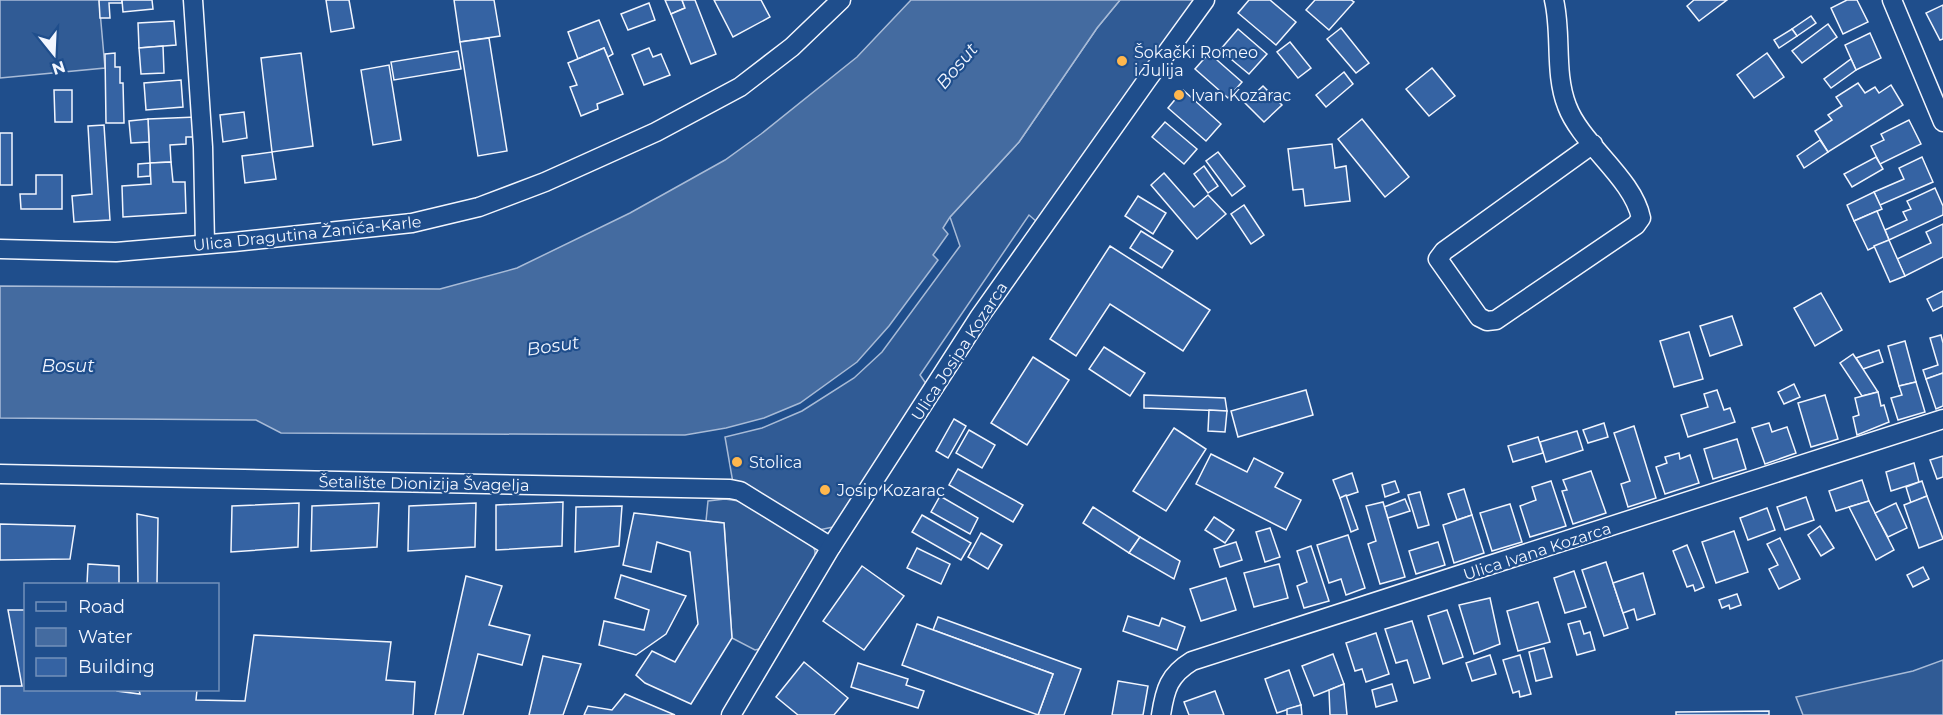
<svg xmlns="http://www.w3.org/2000/svg" width="1943" height="715" viewBox="0 0 1943 715" font-family="Montserrat,sans-serif">
<style>
.built{fill:#305b95;stroke:#a8bbd7;stroke-width:1.5}
.water{fill:#446ba0;stroke:#a8bbd7;stroke-width:1.5}
.building{fill:#3563a3;stroke:#f2f6ff;stroke-width:1.5}
.lines{fill:none;stroke-linecap:round;stroke-linejoin:round}
.minor-casing{stroke:#f2f6ff;stroke-width:21}
.minor{stroke:#1f4e8c;stroke-width:18}
.poi-dot{fill:#ffb74d;stroke:#1f4e8c;stroke-width:2}
.labels{text-anchor:middle;stroke-width:4.5;stroke-linejoin:round;paint-order:stroke}
.poi-label{font-size:16px;fill:#f2f6ff;stroke:#1f4e8c;text-anchor:start}
.street-label{font-size:16px;fill:#f2f6ff;stroke:#1f4e8c}
.water-label{font-size:18px;font-style:italic;fill:#f2f6ff;stroke:#1f4e8c}
</style>
<rect width="100%" height="100%" fill="#1f4e8c"/>
<g class="built">
<polygon points="0,0 99,0 105,68 0,78"/>
<polygon points="1120,0 1195,0 1037,222 1029,215 920,375 927,385 833,527 819,530 752,488 733,483 725,437 762,428 802,411 854,378 882,352 960,246 950,217 1019,142 1097,28"/>
<polygon points="725,499 739,501 807,542 813,546 815,551 815,557 759,649 755,650 732,638 724,523 706,521 708,501"/>
<polygon points="1943,660 1943,715 1803,715 1796,697 1913,671"/>
</g>
<polygon class="water" points="911,0 1120,0 1097,28 1019,142 950,217 943,228 948,234 933,255 938,260 889,326 857,362 800,403 764,418 726,428 685,435 281,433 256,420 0,418 0,286 440,289 517,268 630,213 725,160 761,134 857,57"/>
<g class="building">
<polygon points="99,0 122,0 122,3 109,3 110,18 100,18"/>
<polygon points="122,0 152,0 153,9 123,12"/>
<polygon points="326,0 349,0 354,28 331,32"/>
<polygon points="454,0 494,0 500,36 460,42"/>
<polygon points="665,0 682,0 685,8 671,14"/>
<polygon points="682,0 695,0 716,54 691,64 671,14 685,8"/>
<polygon points="714,0 761,0 770,17 733,37"/>
<polygon points="1249,0 1270,0 1296,22 1276,45 1238,13"/>
<polygon points="1315,0 1351,0 1354,2 1329,30 1306,10"/>
<polygon points="1694,0 1727,0 1699,21 1687,6"/>
<polygon points="1847,0 1857,0 1868,22 1843,34 1831,8"/>
<polygon points="649,3 655,20 628,30 621,14"/>
<polygon points="1943,5 1943,39 1940,40 1926,13"/>
<polygon points="1811,16 1816,23 1797,36 1792,29"/>
<polygon points="599,20 613,54 608,57 604,48 578,59 568,32"/>
<polygon points="174,21 176,45 139,48 138,23"/>
<polygon points="1828,24 1837,37 1802,63 1792,51"/>
<polygon points="1341,28 1369,63 1356,73 1327,39"/>
<polygon points="1238,29 1267,54 1249,74 1220,50"/>
<polygon points="1792,29 1797,36 1779,48 1774,40"/>
<polygon points="1870,33 1881,58 1856,70 1845,45"/>
<polygon points="489,38 507,151 478,156 460,42"/>
<polygon points="1290,42 1311,68 1298,78 1277,52"/>
<polygon points="163,46 164,73 141,74 139,48"/>
<polygon points="604,48 623,94 597,104 598,109 581,116 570,87 577,85 568,63"/>
<polygon points="649,48 653,57 661,54 670,75 644,85 632,55"/>
<polygon points="458,51 461,69 394,80 391,62"/>
<polygon points="115,53 115,67 120,67 120,83 123,83 124,123 106,123 105,54"/>
<polygon points="301,53 313,146 272,152 261,58"/>
<polygon points="1209,53 1242,82 1228,98 1195,69"/>
<polygon points="1767,53 1784,77 1754,98 1737,75"/>
<polygon points="1851,59 1856,70 1831,88 1824,79"/>
<polygon points="389,65 401,140 373,145 361,70"/>
<polygon points="1432,68 1455,96 1429,116 1406,89"/>
<polygon points="1344,72 1353,84 1326,107 1316,95"/>
<polygon points="181,80 183,107 146,110 144,83"/>
<polygon points="1858,83 1865,93 1875,87 1879,93 1891,85 1903,105 1828,152 1815,131 1832,120 1828,115 1842,106 1836,97"/>
<polygon points="1263,86 1282,105 1264,122 1245,103"/>
<polygon points="54,90 72,90 72,122 55,122"/>
<polygon points="1183,90 1221,124 1206,141 1168,108"/>
<polygon points="244,112 247,138 223,142 220,115"/>
<polygon points="196,117 197,137 186,137 186,144 170,145 171,162 150,163 148,119"/>
<polygon points="148,119 149,142 131,143 129,121"/>
<polygon points="1362,119 1409,177 1385,197 1338,139"/>
<polygon points="1909,120 1921,144 1880,164 1871,146 1884,140 1881,134"/>
<polygon points="1165,122 1197,149 1184,164 1152,137"/>
<polygon points="104,125 110,220 74,222 72,196 92,194 88,126"/>
<rect x="0" y="133" width="12" height="52"/>
<polygon points="1820,140 1828,152 1804,168 1797,156"/>
<polygon points="1332,144 1335,168 1346,166 1350,201 1305,206 1303,189 1293,190 1288,149"/>
<polygon points="272,152 276,179 245,183 242,156"/>
<polygon points="1218,152 1245,186 1232,196 1206,161"/>
<polygon points="1876,157 1883,169 1852,187 1844,174"/>
<polygon points="1922,157 1933,182 1880,205 1874,192 1904,179 1899,168"/>
<polygon points="171,162 173,182 185,182 186,213 123,217 122,186 151,184 150,163"/>
<polygon points="150,163 150,176 138,177 138,164"/>
<polygon points="1204,166 1218,186 1208,193 1194,174"/>
<polygon points="1164,173 1194,207 1208,195 1226,214 1197,239 1151,185"/>
<polygon points="36,175 62,175 62,209 21,209 20,194 36,194"/>
<polygon points="1935,188 1943,206 1943,215 1889,240 1885,230 1907,220 1903,212 1911,209 1907,201"/>
<polygon points="1874,192 1882,209 1854,221 1847,205"/>
<polygon points="1138,196 1166,213 1153,234 1125,216"/>
<polygon points="1244,205 1264,235 1251,244 1231,214"/>
<polygon points="1877,211 1889,240 1868,250 1854,221"/>
<polygon points="1943,224 1943,257 1905,276 1897,259 1931,243 1926,232"/>
<polygon points="1141,231 1173,251 1162,268 1130,248"/>
<polygon points="1889,240 1905,276 1890,282 1874,246"/>
<polygon points="1110,246 1210,310 1183,351 1110,304 1076,356 1050,339"/>
<polygon points="1943,291 1943,306 1933,311 1927,299"/>
<polygon points="1821,293 1842,330 1815,346 1794,308"/>
<polygon points="1732,316 1742,345 1710,356 1700,326"/>
<polygon points="1689,332 1703,379 1674,387 1660,341"/>
<polygon points="1941,335 1943,343 1943,373 1926,379 1923,370 1938,365 1930,338"/>
<polygon points="1905,341 1916,382 1899,386 1888,346"/>
<polygon points="1104,347 1145,373 1130,396 1089,369"/>
<polygon points="1879,350 1883,362 1863,369 1856,358"/>
<polygon points="1853,354 1863,369 1878,392 1862,396 1840,363"/>
<polygon points="1033,357 1069,380 1027,445 991,423"/>
<polygon points="1943,373 1943,406 1936,409 1926,379"/>
<polygon points="1916,382 1925,412 1898,420 1891,398 1902,395 1899,386"/>
<polygon points="1794,384 1800,397 1784,404 1778,392"/>
<polygon points="1306,390 1313,415 1238,437 1231,411"/>
<polygon points="1717,390 1724,410 1730,408 1735,422 1688,437 1681,415 1708,407 1704,394"/>
<polygon points="1878,392 1881,406 1884,405 1889,422 1857,435 1853,417 1859,415 1855,398"/>
<polygon points="1144,395 1225,398 1227,411 1144,408"/>
<polygon points="1825,395 1838,439 1811,447 1798,403"/>
<polygon points="1209,410 1227,411 1225,432 1208,431"/>
<polygon points="954,419 966,426 948,458 936,451"/>
<polygon points="1604,423 1608,437 1588,443 1583,430"/>
<polygon points="1769,423 1772,432 1787,427 1796,453 1765,464 1752,428"/>
<polygon points="1634,426 1656,498 1628,507 1621,484 1630,481 1614,433"/>
<polygon points="1174,428 1206,449 1166,511 1133,491"/>
<polygon points="969,430 995,445 982,468 956,453"/>
<polygon points="1577,431 1583,450 1546,462 1540,442"/>
<polygon points="1538,437 1543,453 1513,462 1508,446"/>
<polygon points="1737,439 1746,469 1713,479 1704,449"/>
<polygon points="1679,453 1680,459 1690,455 1699,483 1665,494 1656,467 1667,463 1665,457"/>
<polygon points="1211,454 1247,472 1254,458 1283,473 1275,487 1301,500 1286,530 1196,484"/>
<polygon points="1943,456 1943,477 1937,479 1930,460"/>
<polygon points="1914,463 1919,482 1891,491 1886,472"/>
<polygon points="958,469 1023,505 1013,522 949,485"/>
<polygon points="1591,471 1606,513 1573,524 1562,491 1567,490 1563,480"/>
<polygon points="1352,473 1358,492 1340,498 1333,480"/>
<polygon points="1862,480 1869,501 1836,511 1829,491"/>
<polygon points="1395,481 1399,492 1385,497 1382,485"/>
<polygon points="1551,481 1566,526 1530,537 1520,506 1536,500 1532,487"/>
<polygon points="1922,481 1927,496 1911,503 1906,487"/>
<polygon points="1464,489 1472,515 1457,520 1448,494"/>
<polygon points="1420,492 1429,525 1418,528 1408,495"/>
<polygon points="1346,495 1358,529 1351,532 1340,498"/>
<polygon points="940,496 978,518 970,534 931,512"/>
<polygon points="1927,496 1943,539 1919,548 1904,505"/>
<polygon points="1806,497 1814,520 1785,530 1777,507"/>
<polygon points="1405,499 1410,511 1388,518 1384,507"/>
<polygon points="1869,501 1894,550 1876,560 1849,507"/>
<polygon points="563,502 562,546 496,550 496,505"/>
<polygon points="1383,502 1405,577 1380,584 1368,544 1376,541 1366,506"/>
<polygon points="299,503 298,547 231,552 232,506"/>
<polygon points="379,503 377,547 311,551 312,506"/>
<polygon points="476,503 475,547 408,551 409,506"/>
<polygon points="1896,503 1907,528 1888,537 1875,513"/>
<polygon points="1510,504 1522,542 1492,551 1480,513"/>
<polygon points="622,506 619,546 575,552 576,507"/>
<polygon points="1093,507 1140,537 1129,553 1083,523"/>
<polygon points="1767,508 1775,530 1748,540 1740,518"/>
<polygon points="634,513 724,523 732,638 691,704 645,683 636,675 652,651 675,662 698,624 690,552 657,542 651,572 623,565"/>
<polygon points="137,514 158,518 157,584 138,584"/>
<polygon points="922,515 971,543 961,560 912,532"/>
<polygon points="1472,515 1484,553 1454,563 1443,525"/>
<polygon points="1214,517 1234,530 1225,543 1205,530"/>
<polygon points="0,524 75,526 70,559 0,560"/>
<polygon points="1820,526 1834,548 1821,556 1808,535"/>
<polygon points="1270,528 1280,557 1265,562 1256,532"/>
<polygon points="1734,531 1748,572 1716,583 1702,542"/>
<polygon points="981,533 1002,545 988,569 968,557"/>
<polygon points="1348,535 1365,588 1346,595 1341,579 1329,583 1317,545"/>
<polygon points="1140,537 1180,561 1174,579 1129,553"/>
<polygon points="1780,538 1800,579 1779,589 1769,569 1778,565 1767,544"/>
<polygon points="1236,542 1242,560 1220,567 1214,549"/>
<polygon points="1438,542 1445,565 1416,574 1409,551"/>
<polygon points="1687,545 1704,587 1695,591 1693,585 1687,587 1673,551"/>
<polygon points="1311,546 1329,601 1304,608 1297,586 1307,582 1297,551"/>
<polygon points="917,548 950,564 941,584 907,568"/>
<polygon points="1606,562 1628,628 1604,636 1582,570"/>
<polygon points="88,564 119,566 119,584 87,584"/>
<polygon points="1279,564 1288,598 1254,607 1244,573"/>
<polygon points="862,566 904,596 864,650 823,621"/>
<polygon points="1923,567 1929,579 1913,587 1907,575"/>
<polygon points="1574,571 1586,607 1565,613 1554,578"/>
<polygon points="1643,573 1655,614 1637,620 1634,609 1623,613 1613,583"/>
<polygon points="621,575 686,596 666,634 636,655 599,645 604,621 644,630 649,610 615,598"/>
<polygon points="466,576 502,586 489,625 530,635 522,665 478,654 463,715 435,715"/>
<polygon points="1226,578 1236,610 1201,621 1190,589"/>
<polygon points="1737,594 1741,605 1730,609 1729,605 1722,608 1719,600"/>
<polygon points="1490,598 1500,644 1474,654 1459,605"/>
<polygon points="1538,602 1550,642 1518,651 1507,611"/>
<polygon points="8,610 26,610 26,690 117,690 117,691 140,694 139,690 197,690 196,700 245,701 254,635 391,642 386,680 415,682 413,715 0,715 0,686 22,686"/>
<polygon points="1447,610 1463,657 1443,664 1428,616"/>
<polygon points="1128,616 1159,626 1162,618 1185,627 1177,650 1123,631"/>
<polygon points="938,617 1081,669 1064,715 1038,715 1053,674 933,630"/>
<polygon points="1412,621 1430,678 1414,683 1407,660 1396,663 1385,629"/>
<polygon points="1580,621 1584,634 1590,632 1595,650 1577,655 1568,624"/>
<polygon points="917,624 1053,674 1038,715 902,665"/>
<polygon points="1376,633 1389,674 1366,682 1362,669 1355,671 1346,643"/>
<polygon points="1544,648 1552,677 1536,681 1529,652"/>
<polygon points="1333,654 1344,684 1314,696 1302,666"/>
<polygon points="1490,655 1496,674 1472,681 1466,663"/>
<polygon points="1520,655 1531,694 1520,697 1519,691 1513,693 1503,660"/>
<polygon points="543,656 581,664 563,715 529,715"/>
<polygon points="804,662 848,698 834,715 798,715 776,697"/>
<polygon points="858,663 908,679 906,685 924,691 918,708 851,687"/>
<polygon points="1289,670 1301,705 1277,713 1265,679"/>
<polygon points="1118,681 1148,686 1143,715 1112,715"/>
<polygon points="1344,684 1347,715 1330,715 1329,690"/>
<polygon points="1392,684 1397,701 1376,707 1372,690"/>
<polygon points="1215,691 1224,715 1189,715 1184,702"/>
<polygon points="625,694 675,715 584,715 588,706 612,710"/>
<polygon points="1301,705 1302,715 1287,715 1287,709"/>
<polygon points="1769,711 1769,715 1676,715 1676,712"/>
</g>
<g class="lines">
<g class="minor-casing">
<g id="minor">
<polyline points="193,0 203,147 205,244"/>
<path d="M1554 0C1562 34 1554 73 1567 106 1581 144 1633 178 1641 218L1636 225 1496 320 1487 321 1479 317 1438 259 1444 251 1593 144"/>
<polyline points="1892,0 1943,122"/>
<polyline points="0,249 116,252 234,242 412,223 479,207 545,182 656,132 740,87 792,47 841,0"/>
<polyline points="0,474 730,489 740,491 831,547"/>
<polyline points="731,715 831,547 980,316 1147,80 1205,0"/>
<path d="M1161 715C1165 689 1169 675 1192 661L1943 419"/>
</g>
</g>
<use href="#minor" class="minor"/>
</g>
<g class="poi-dot">
<circle cx="1122" cy="61" r="6"/>
<circle cx="1179" cy="95" r="6"/>
<circle cx="737" cy="462" r="6"/>
<circle cx="825" cy="490" r="6"/>
</g>
<g class="labels">
<g class="poi-label">
<text x="1134" y="58">Šokački Romeo<tspan x="1134" dy="18">i Julija</tspan></text>
<text x="1191" y="101">Ivan Kozarac</text>
<text x="749" y="468">Stolica</text>
<text x="837" y="496">Josip Kozarac</text>
</g>
<g class="street-label">
<text transform="translate(307 233) rotate(-6)" y="6">Ulica Dragutina Žanića-Karle</text>
<text transform="translate(959 351) rotate(-57)" y="6">Ulica Josipa Kozarca</text>
<text transform="translate(424 483) rotate(1)" y="6">Šetalište Dionizija Švagelja</text>
<text transform="translate(1537 551) rotate(-18)" y="6">Ulica Ivana Kozarca</text>
</g>
<g class="water-label">
<text transform="translate(957 66) rotate(-50)" y="6">Bosut</text>
<text transform="translate(553 346) rotate(-8)" y="6">Bosut</text>
<text x="68" y="372">Bosut</text>
</g>
</g>
<rect x="24" y="583" width="195" height="108" fill="#1f4e8c" stroke="#7391ba" stroke-width="1.5"/>
<rect x="36" y="602" width="30" height="9" fill="#1f4e8c" stroke="#7391ba" stroke-width="1.5"/>
<text x="78" y="613" font-size="18" fill="#f2f6ff">Road</text>
<rect x="36" y="628" width="30" height="18" fill="#446ba0" stroke="#7391ba" stroke-width="1.5"/>
<text x="78" y="643" font-size="18" fill="#f2f6ff">Water</text>
<rect x="36" y="658" width="30" height="18" fill="#3563a3" stroke="#7391ba" stroke-width="1.5"/>
<text x="78" y="673" font-size="18" fill="#f2f6ff">Building</text>
<g transform="translate(54 54) rotate(162)" stroke="#1f4e8c" stroke-width="4.5" paint-order="stroke">
<path d="M0-4.5L10 22L0 15L-10 22Z" fill="#f2f6ff"/>
<text y="-9" font-size="16" font-weight="bold" text-anchor="middle" fill="#f2f6ff">N</text>
</g>
</svg>
